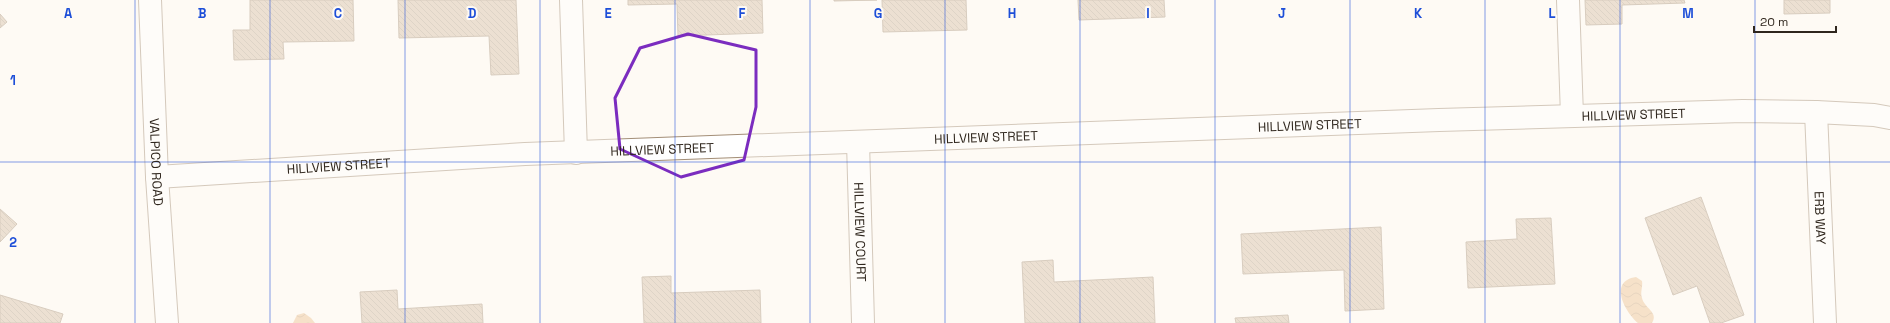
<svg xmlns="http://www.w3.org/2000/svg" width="1890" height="323" viewBox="0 0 1890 323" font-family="'Space Grotesk',sans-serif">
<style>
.water{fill:url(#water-waves)}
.building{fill:url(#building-back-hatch);stroke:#ab967e}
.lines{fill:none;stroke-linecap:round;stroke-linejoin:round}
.minor-casing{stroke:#a38e77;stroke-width:24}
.minor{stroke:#fff;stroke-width:22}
.marked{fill:none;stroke:#7b2cbf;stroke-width:3;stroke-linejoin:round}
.grid{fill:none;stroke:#1d4ed8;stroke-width:1;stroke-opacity:0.55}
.labels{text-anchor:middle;stroke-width:4;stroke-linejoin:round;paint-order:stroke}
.street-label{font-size:13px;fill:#2f261d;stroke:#fefaf4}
.grid-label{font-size:13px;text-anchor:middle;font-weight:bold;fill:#1d4ed8;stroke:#fefaf4;stroke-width:4;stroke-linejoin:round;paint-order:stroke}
</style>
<defs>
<pattern id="water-waves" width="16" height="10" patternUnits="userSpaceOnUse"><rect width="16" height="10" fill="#edc495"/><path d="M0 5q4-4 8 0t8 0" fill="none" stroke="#cca880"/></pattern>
<pattern id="building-back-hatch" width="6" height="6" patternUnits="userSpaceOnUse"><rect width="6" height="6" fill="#d7c1a8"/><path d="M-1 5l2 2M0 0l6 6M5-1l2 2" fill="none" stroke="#b9a690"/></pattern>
</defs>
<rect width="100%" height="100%" fill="#fefaf4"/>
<g class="water">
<path d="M1636 277 1642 281C1643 287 1640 292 1642 298 1644 308 1659 312 1652 323H1638C1625 312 1608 281 1636 277Z"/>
<polygon points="304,313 311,318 315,323 293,323 297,315"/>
</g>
<g class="building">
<polygon points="250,0 353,0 354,41 283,42 284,59 234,60 233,30 250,30"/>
<polygon points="398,0 516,0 519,74 491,75 489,36 399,38"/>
<polygon points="628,0 762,0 763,33 678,36 677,4 628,5"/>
<polygon points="834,0 877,0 834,1"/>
<polygon points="882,0 966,0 967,30 883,32"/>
<polygon points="1078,0 1164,0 1165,17 1079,20"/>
<polygon points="1585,0 1684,0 1685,3 1622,5 1622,24 1586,25"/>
<polygon points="1784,0 1830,0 1830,13 1784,14"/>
<polygon points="0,14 7,22 0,28"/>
<polygon points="1701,197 1744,315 1721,323 1710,323 1697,286 1673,295 1645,218"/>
<polygon points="0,209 17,224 0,242"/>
<polygon points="1551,218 1555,284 1468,288 1466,242 1517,239 1516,219"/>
<polygon points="1381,227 1384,309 1345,311 1344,270 1243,274 1241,234"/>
<polygon points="1053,260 1054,282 1153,277 1155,323 1025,323 1022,262"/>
<polygon points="671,276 671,293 760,290 761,323 644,323 642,277"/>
<polygon points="397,290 398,309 482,304 483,323 362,323 360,292"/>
<polygon points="0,295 63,314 60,323 0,323"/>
<polygon points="1288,315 1289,323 1236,323 1235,318"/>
</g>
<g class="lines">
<g class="minor-casing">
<g id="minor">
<path id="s1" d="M150 0 157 177 167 323"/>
<polyline points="571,0 576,153"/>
<polyline points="1568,0 1572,116"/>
<path id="s2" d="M1816 112 1825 323"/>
<path id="s3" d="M858 142 863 323"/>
<path id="s4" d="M157 177 525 154 1439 120 1743 111 1816 112 1874 115 1890 118"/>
</g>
</g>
<use href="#minor" class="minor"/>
</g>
<path d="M0 0H1890V323H0ZM688 34 756 50V107L744 160 681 177 620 149 615 98 640 48Z" fill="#fefaf4" fill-opacity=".55" fill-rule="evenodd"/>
<path class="marked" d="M688 34 756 50V107L744 160 681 177 620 149 615 98 640 48Z"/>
<path class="grid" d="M135 0V323M270 0V323M405 0V323M540 0V323M675 0V323M810 0V323M945 0V323M1080 0V323M1215 0V323M1350 0V323M1485 0V323M1620 0V323M1755 0V323M0 162H1890"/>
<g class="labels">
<g class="street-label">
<text dy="5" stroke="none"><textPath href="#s4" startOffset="1478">HILLVIEW STREET</textPath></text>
<text dy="5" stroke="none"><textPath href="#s4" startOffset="1154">HILLVIEW STREET</textPath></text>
<text dy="5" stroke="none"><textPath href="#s4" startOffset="830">HILLVIEW STREET</textPath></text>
<text dy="5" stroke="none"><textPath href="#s4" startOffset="506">HILLVIEW STREET</textPath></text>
<text dy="5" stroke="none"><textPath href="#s1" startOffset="162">VALPICO ROAD</textPath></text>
<text dy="5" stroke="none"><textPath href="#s4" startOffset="182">HILLVIEW STREET</textPath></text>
<text dy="5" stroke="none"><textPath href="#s2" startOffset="106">ERB WAY</textPath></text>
<text dy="5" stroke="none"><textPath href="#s3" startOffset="90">HILLVIEW COURT</textPath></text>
</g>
</g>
<g class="grid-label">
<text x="68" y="18">A</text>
<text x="202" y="18">B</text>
<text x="338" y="18">C</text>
<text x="472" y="18">D</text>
<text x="608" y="18">E</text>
<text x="742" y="18">F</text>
<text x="878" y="18">G</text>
<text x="1012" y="18">H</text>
<text x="1148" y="18">I</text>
<text x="1282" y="18">J</text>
<text x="1418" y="18">K</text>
<text x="1552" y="18">L</text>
<text x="1688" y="18">M</text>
<text x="13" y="85">1</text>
<text x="13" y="247">2</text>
</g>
<path d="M1754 26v6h82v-6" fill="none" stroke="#2f261d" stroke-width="2"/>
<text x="1760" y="26" font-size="12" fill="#2f261d" stroke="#fefaf4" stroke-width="3" paint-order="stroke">20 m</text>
</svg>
